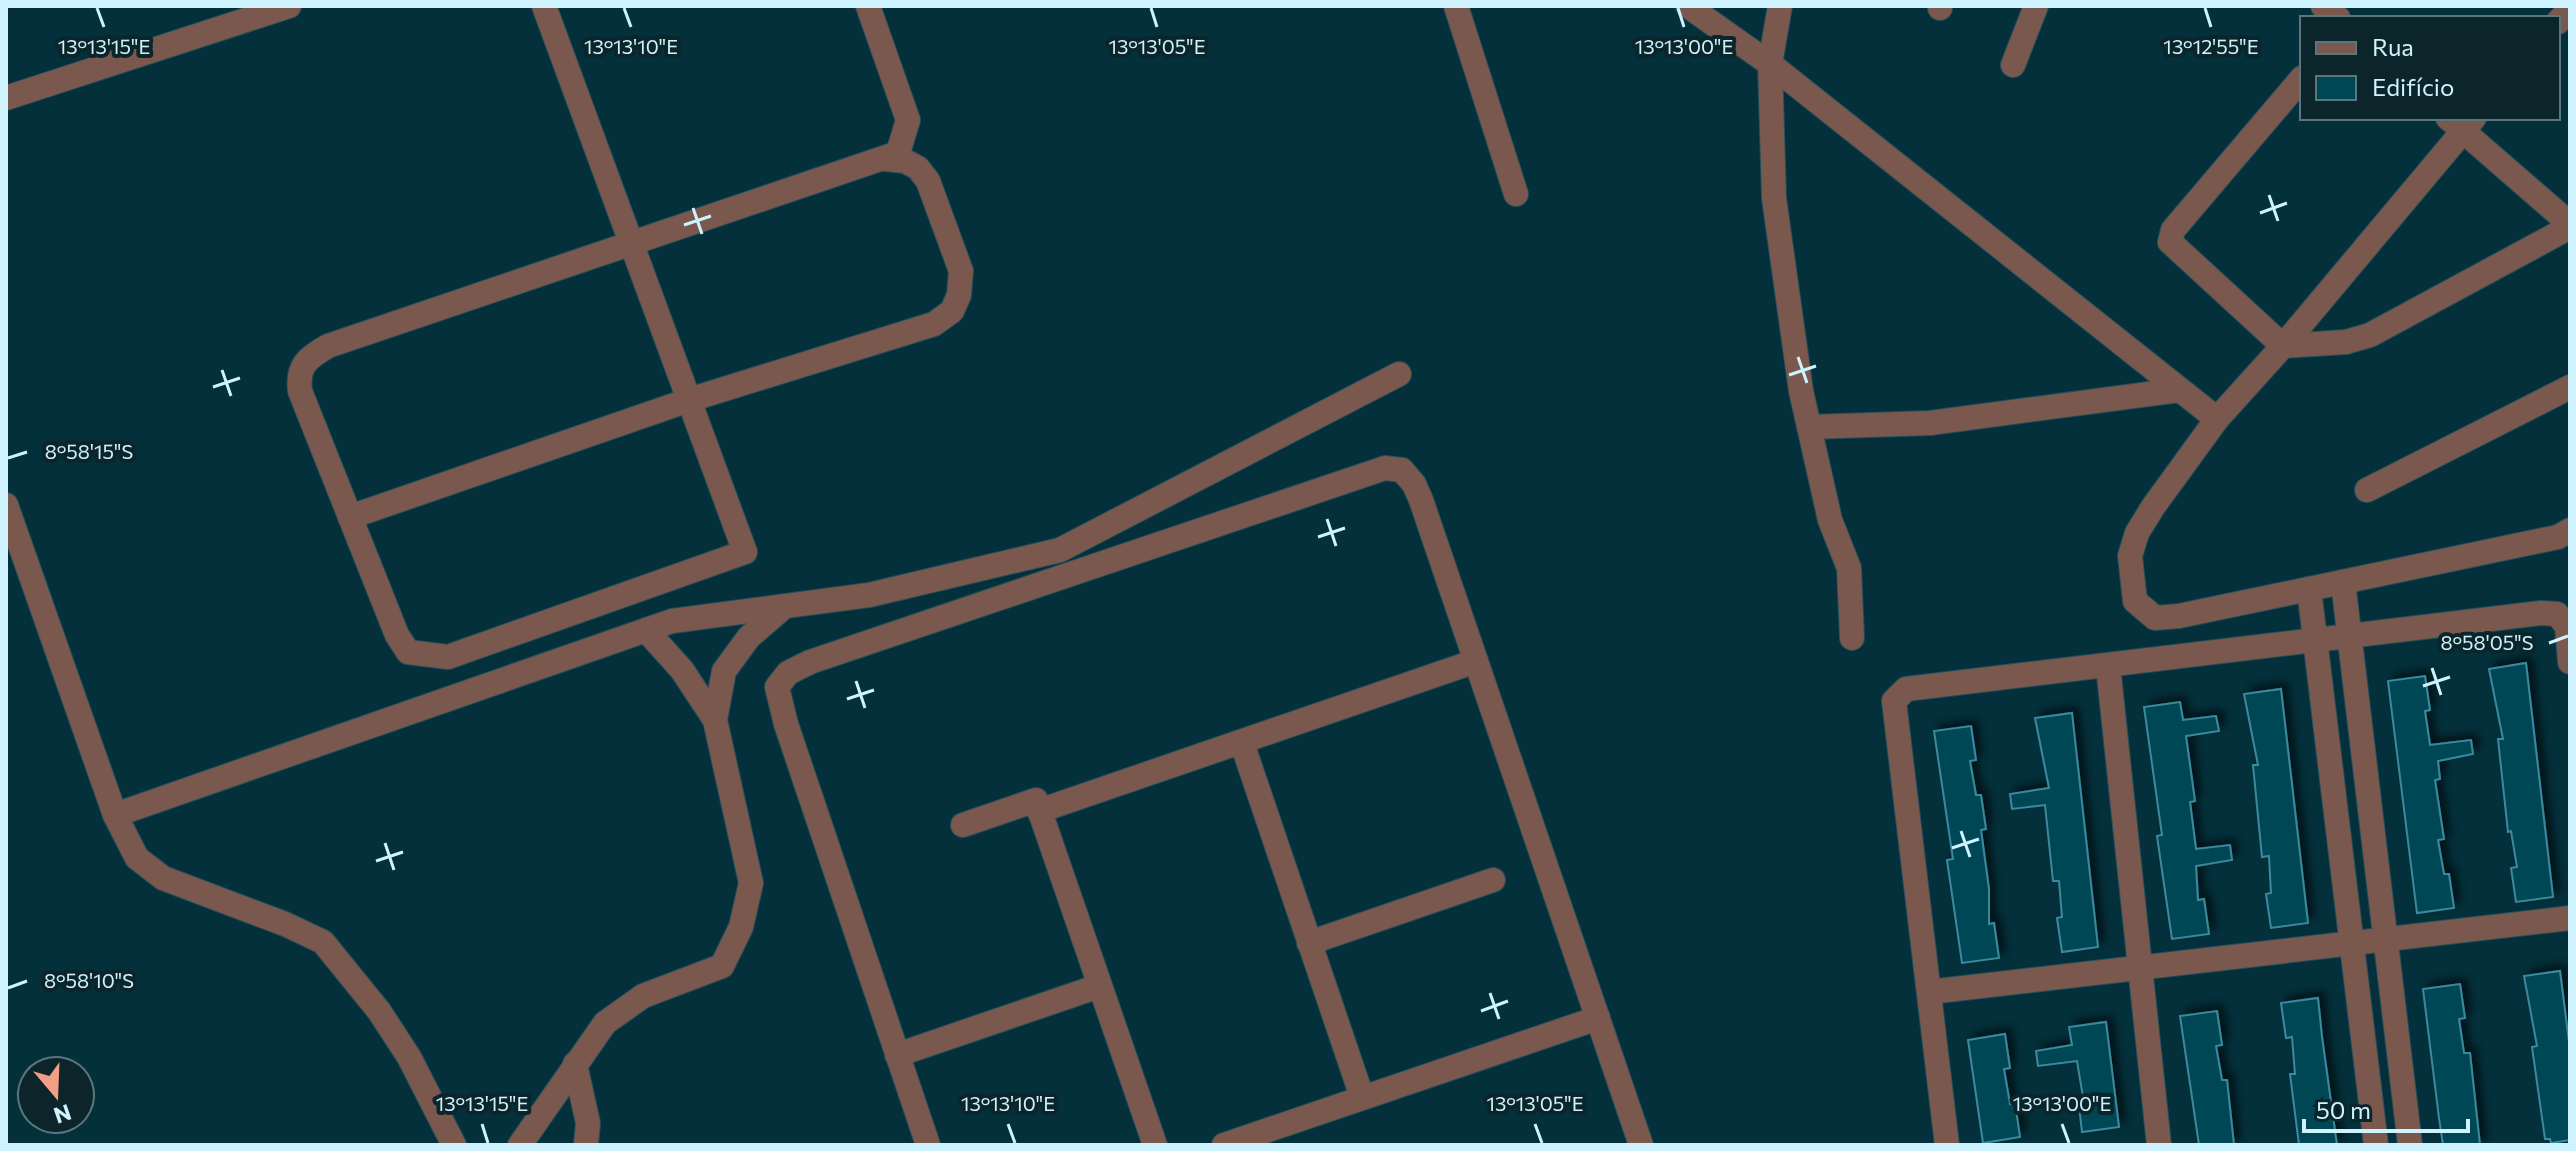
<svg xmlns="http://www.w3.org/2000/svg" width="2576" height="1151" viewBox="0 0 2576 1151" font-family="Commissioner,sans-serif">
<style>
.building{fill:#004655;stroke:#3b899e;stroke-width:2;filter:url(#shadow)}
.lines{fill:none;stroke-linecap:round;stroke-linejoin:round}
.minor-casing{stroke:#234f5a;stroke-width:26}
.minor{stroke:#7b584d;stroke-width:24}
.ticks{fill:none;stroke:#cef3fe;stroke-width:3}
.ticks-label{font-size:20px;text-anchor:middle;fill:#cef3fe;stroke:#0c252b;stroke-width:8;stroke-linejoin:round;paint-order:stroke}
</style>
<defs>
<filter id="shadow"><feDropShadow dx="6" dy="-6" stdDeviation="4" flood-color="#0009"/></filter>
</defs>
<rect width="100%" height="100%" fill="#03303b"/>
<g class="building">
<polygon points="2526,663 2553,897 2516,902 2511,868 2517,867 2511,831 2508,832 2498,739 2503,739 2489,669"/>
<polygon points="2425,676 2430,710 2425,711 2430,745 2471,740 2473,754 2438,761 2440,779 2435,780 2444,839 2438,840 2444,874 2449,874 2454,908 2417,913 2388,681"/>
<polygon points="2281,689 2308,923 2271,928 2266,894 2271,893 2269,856 2262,857 2253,765 2258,765 2244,694"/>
<polygon points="2180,702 2183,720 2216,716 2219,731 2186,736 2195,801 2190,802 2196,849 2230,845 2232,860 2196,866 2198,900 2204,899 2209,934 2172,939 2157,836 2162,835 2144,707"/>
<polygon points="2072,713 2098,947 2062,952 2057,918 2062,917 2059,881 2053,881 2045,805 2012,809 2010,794 2049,788 2035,718"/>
<polygon points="1971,726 1976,760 1970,761 1976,795 1981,795 1986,829 1981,830 1989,889 1989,924 1994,923 1999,958 1962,963 1947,860 1953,859 1934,731"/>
<polygon points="2560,971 2570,1050 2570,1140 2551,1143 2550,1139 2545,1139 2532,1047 2537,1046 2524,976"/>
<polygon points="2460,984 2465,1018 2459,1019 2464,1053 2470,1053 2480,1145 2443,1145 2439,1118 2423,989"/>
<polygon points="2318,998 2322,1037 2337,1145 2299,1145 2290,1074 2295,1074 2292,1037 2286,1038 2281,1003"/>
<polygon points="2217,1011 2222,1045 2216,1046 2222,1080 2227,1080 2234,1145 2199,1145 2180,1016"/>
<polygon points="2106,1022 2119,1127 2082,1132 2078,1097 2083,1097 2077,1061 2038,1066 2036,1051 2072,1045 2069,1027"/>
<polygon points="2005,1034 2010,1068 2004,1069 2010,1104 2015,1103 2020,1137 1983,1143 1968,1040"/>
</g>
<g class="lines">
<g class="minor-casing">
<g id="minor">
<path d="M544 6 745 552 448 657 408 652 397 635 300 391C297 366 307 358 328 346L898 153 908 120 868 6"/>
<polyline points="1456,6 1516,194"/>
<polyline points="1688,6 1770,64 2217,419"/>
<polyline points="1780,6 1770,64 1774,198 1801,391 1830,520 1849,568 1852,638"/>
<polyline points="2323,6 2338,18"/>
<polyline points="1940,8 1940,6"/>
<polyline points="2558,22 2570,9"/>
<polyline points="2013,65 2036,6"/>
<polyline points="2302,78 2173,230 2170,242 2283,346 2346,342 2370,335 2570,227"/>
<polyline points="6,98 289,6"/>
<polyline points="2448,118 2570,224"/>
<polyline points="2474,118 2283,346 2217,419 2153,507 2137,533 2130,556 2135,601 2155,618 2179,616 2558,537 2570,530"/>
<polyline points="1809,427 1930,423 2179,390"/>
<polyline points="2367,490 2570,387"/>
<polyline points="6,505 115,815"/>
<polyline points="350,517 689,400 934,324 952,311 959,295 961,271 928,181 918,168 905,161 886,159"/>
<polyline points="2343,582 2410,1145"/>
<polyline points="2309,589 2376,1145"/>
<polyline points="646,630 682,670 715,720"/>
<polyline points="2108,666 2159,1145"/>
<polyline points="1242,743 1362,1097"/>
<polyline points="1039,811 1476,661"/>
<polyline points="963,825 1036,800 1155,1145"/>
<polyline points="1309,943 1493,880"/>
<polyline points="1929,992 2570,918"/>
<polyline points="897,1055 1099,986"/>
<polyline points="575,1064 588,1123 586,1145"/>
<polyline points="454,1145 409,1057 379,1011 323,942 285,924 163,878 137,858 115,815 672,621 869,595 1060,550 1399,374"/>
<polyline points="520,1145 605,1023 643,996 722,966 741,927 751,883 715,720 724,671 749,637 785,606"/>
<polyline points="928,1145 786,724 777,687 788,673 810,662 1385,468 1402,470 1414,484 1421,500 1641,1145"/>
<polyline points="1224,1145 1598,1018"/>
<polyline points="1947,1145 1894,701 1906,689 2541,613 2557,614 2567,626 2570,662"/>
</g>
</g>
<use href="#minor" class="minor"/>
</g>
<path class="ticks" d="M97 8 104 27M624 8 631 27M1151 8 1157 27M1678 8 1684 27M2205 8 2211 27M2269 195 2278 221M693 208 702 234M2260 213 2287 203M684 225 711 216M1798 357 1807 383M222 370 231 396M1789 375 1816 366M213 387 240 378M8 458 27 452M1327 519 1336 546M1318 537 1345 528M2549 643 2568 636M2432 668 2441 695M856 681 865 708M2423 686 2450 677M847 699 874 690M1961 831 1970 857M385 843 394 870M1952 848 1979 839M376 861 403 852M8 988 27 981M1490 993 1499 1019M1481 1011 1508 1001M482 1124 488 1143M1008 1124 1015 1143M1535 1124 1542 1143M2062 1124 2069 1143"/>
<g class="ticks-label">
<text x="104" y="54">13°13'15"E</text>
<text x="631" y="54">13°13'10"E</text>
<text x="1157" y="54">13°13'05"E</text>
<text x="1684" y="54">13°13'00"E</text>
<text x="2211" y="54">13°12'55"E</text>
<text x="89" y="459">8°58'15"S</text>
<text x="2487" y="650">8°58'05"S</text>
<text x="89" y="988">8°58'10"S</text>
<text x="482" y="1111">13°13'15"E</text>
<text x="1008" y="1111">13°13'10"E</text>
<text x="1535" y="1111">13°13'05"E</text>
<text x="2062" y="1111">13°13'00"E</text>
</g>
<rect width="2576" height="1151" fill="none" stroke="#cef3fe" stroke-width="16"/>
<rect x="2300" y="16" width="260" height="104" fill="#0c252b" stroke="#5a777f" stroke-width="2"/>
<rect x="2316" y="42" width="40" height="12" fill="#7b584d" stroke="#5a777f" stroke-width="2"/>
<text x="2372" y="56" font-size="24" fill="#cef3fe">Rua</text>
<rect x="2316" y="76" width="40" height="24" fill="#004655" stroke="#5a777f" stroke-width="2"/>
<text x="2372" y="96" font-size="24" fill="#cef3fe">Edifício</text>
<g transform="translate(56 1095) rotate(161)"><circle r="38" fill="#0c252b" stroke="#5a777f" stroke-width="2"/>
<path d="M0-6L14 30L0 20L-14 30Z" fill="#f39f85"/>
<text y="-12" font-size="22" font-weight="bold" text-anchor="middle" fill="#cef3fe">N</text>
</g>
<path d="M2304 1119v12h164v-12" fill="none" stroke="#cef3fe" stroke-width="4"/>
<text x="2316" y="1119" font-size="24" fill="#cef3fe" stroke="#0c252b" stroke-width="6" paint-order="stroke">50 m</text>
</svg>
